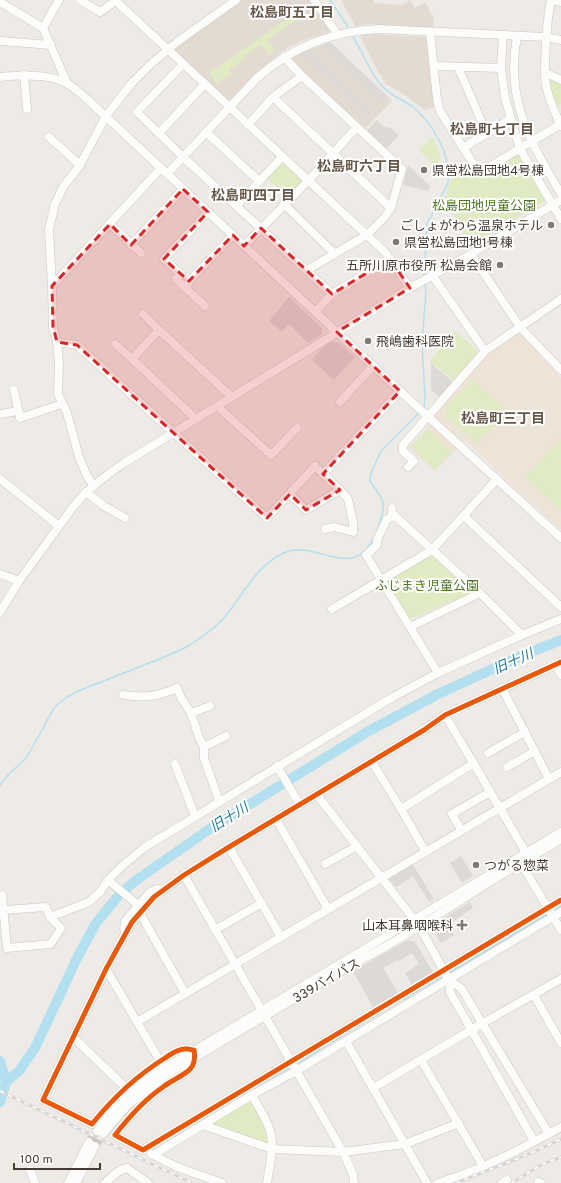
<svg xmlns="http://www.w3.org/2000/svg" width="561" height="1183" viewBox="0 0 561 1183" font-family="Overpass,'Noto Sans JP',sans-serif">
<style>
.residential{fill:#e3dbd2}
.education{fill:#ede3d7}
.green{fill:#e0eac3}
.parking{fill:#ddd9d6}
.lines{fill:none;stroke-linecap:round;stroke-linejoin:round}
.stream{stroke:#b2e0f0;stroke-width:1.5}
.river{stroke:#b2e0f0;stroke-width:10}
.minor-tunnel{stroke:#ccc7c2;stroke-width:8;stroke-dasharray:8 4;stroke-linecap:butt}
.minor-casing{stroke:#cbc6c2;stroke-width:9}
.minor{stroke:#fcfcfb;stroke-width:8}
.rail-casing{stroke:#d8d7d7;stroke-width:3}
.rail{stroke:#fff;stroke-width:1.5;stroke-dasharray:4.5;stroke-linecap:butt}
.cycleway-casing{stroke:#fff;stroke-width:8}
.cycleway{stroke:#e8590c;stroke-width:5}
.marked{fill:#d62828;fill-opacity:0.2;stroke:#d62828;stroke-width:3;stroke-dasharray:8 5;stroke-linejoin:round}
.poi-dot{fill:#807871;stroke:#fff;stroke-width:1.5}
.labels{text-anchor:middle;stroke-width:4;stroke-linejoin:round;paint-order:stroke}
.poi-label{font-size:13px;fill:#443a32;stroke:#fff;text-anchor:start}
.park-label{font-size:13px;fill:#4f7822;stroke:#fff}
.street-label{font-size:13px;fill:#443a32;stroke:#fff}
.neighbourhood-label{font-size:14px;font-weight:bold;fill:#675749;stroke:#fff}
.water-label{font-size:14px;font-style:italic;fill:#227a9c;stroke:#fff}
</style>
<rect width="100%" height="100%" fill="#eeeae6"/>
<g class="residential">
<polygon points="243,0 310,0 331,29 329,32 302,41 289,47 278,55 259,70 229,101 226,101 173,52 173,49"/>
<polygon points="341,0 373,0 374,3 402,5 410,0 415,8 425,2 434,19 433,28 371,24 355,26"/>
<polygon points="371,34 427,37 437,107 425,110 399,91 387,85 378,72 360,36"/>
<polygon points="330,42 392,101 364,130 289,60 301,53"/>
</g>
<polygon class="education" points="520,332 561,378 561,530 465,440 435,471 409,448 437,416 437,411 485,356"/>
<g class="green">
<polygon points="298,11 302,17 267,40 275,51 269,55 261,44 245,56 246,58 229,70 232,74 217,84 209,73"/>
<polygon points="548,76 561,83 561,104 555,108"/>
<polygon points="432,137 434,139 441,159 436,166 419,150"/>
<polygon points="519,152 548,199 472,245 444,200 452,178 472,166 478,176"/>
<polygon points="281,162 300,178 301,184 288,198 267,178"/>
<polygon points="455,331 479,352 454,381 430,361"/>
<polygon points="473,379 508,412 477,444 446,417 446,406"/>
<polygon points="428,429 452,452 435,470 411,447"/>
<polygon points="561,438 561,511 525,477"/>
<polygon points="432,555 471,593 410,619 382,580"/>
<path d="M248 1102H251C260 1116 267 1128 269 1144L213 1127V1123Z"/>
</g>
<g class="parking">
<polygon points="330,42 388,97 382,103 324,48"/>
<polygon points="308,50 373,111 368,117 303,56"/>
<polygon points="377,120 384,127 391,128 399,135 386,149 367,130"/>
<polygon points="408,165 430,186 428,191 403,185"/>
<polygon points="289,297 322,328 322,334 308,343 289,324 282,332 269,321"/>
<polygon points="330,342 338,342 355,357 334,380 312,360 323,347"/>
<polygon points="431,363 453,382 440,397 431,390"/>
<polygon points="461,856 473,876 462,883 450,863"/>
<polygon points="412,863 434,899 429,902 413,876 396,887 389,879 389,876"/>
<polygon points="470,902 473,908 448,925 454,935 441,943 433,930 436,923"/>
<polygon points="408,940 415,942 433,972 412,985 405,973 419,964 412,953 399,961 398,960 383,968 399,994 374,1009 353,971"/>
</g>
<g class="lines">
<g class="stream">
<polyline points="330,0 348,27"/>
<path d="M353 37C364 53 369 73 383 87 391 96 404 100 413 107 433 123 452 157 448 183L427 224 424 276"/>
<polyline points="424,408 425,400 422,342 426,291 425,284"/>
<polyline points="378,530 383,510 383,502 381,497 370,481 371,473 381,451 420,412"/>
<path d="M0 785 8 775 27 757 54 708C67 694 83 689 101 682 120 675 138 667 157 660 168 655 180 651 190 645 202 637 214 629 223 619 243 596 255 566 284 553 316 538 350 583 374 538"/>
<polyline points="556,909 561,906"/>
<polyline points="450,972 547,915"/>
<polyline points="404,999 441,977"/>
<polyline points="298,1063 371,1018"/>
<polyline points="164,1142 289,1068"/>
</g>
<g class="river">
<polyline points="0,1061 6,1082"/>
<polyline points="0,1102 6,1082 19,1071 35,1048 78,956 96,923 120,894 135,881 211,828 367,732 438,694 521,656 561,640"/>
</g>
<g class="minor-tunnel">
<polyline points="89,1142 97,1131"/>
<polyline points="95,1146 103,1134"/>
</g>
<g class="minor-casing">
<g id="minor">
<polyline points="80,0 100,12 117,0"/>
<polyline points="314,0 338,35"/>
<path d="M551 0C546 25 545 51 545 76 545 90 555 113 561 126"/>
<polyline points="552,0 561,2"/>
<polyline points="116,1 385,252 410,288"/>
<polyline points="0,2 43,28 67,83"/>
<polyline points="43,28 59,0"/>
<polyline points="430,32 437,99 440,111 479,173 561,124"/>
<polyline points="503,35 501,68 505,98 520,149 561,219"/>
<path d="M517 36C505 100 530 141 561 194"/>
<polyline points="0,41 51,45"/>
<polyline points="284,57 302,76 402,169 391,208 384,218 367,235 307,270"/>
<polyline points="183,64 137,112 183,157 332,294"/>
<polyline points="434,66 501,68"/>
<polyline points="458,67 487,134"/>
<polyline points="546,73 561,80"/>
<polyline points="24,75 27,109"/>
<path d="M0 77C20 75 50 73 68 84 75 88 81 94 87 99L400 391 561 538"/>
<polyline points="273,97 391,208"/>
<polyline points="248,125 273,97 302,76"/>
<polyline points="206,132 259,181"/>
<polyline points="159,133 205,84"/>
<polyline points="49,137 80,165"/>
<polyline points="463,148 510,119"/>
<path d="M167 174 257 78C292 47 331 31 378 29L546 37 561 40"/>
<polyline points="284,204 335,254"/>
<polyline points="237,205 282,157"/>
<polyline points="110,224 141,253"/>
<polyline points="131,245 183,189"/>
<polyline points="244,246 308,181 357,127"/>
<polyline points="471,254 520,327 561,370"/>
<polyline points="432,275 485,351"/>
<polyline points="52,286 161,168"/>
<polyline points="187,289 188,284 191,279 233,235"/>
<polyline points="205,306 176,279 181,274 164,259 208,212"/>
<polyline points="315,312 332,294 390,259"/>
<polyline points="143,314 159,330"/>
<polyline points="57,342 77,345 267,518 315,466 323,474 400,391"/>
<polyline points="115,344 132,359"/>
<polyline points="14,390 20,418 62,404"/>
<polyline points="340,402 373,366"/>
<polyline points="217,406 271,455 297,428"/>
<polyline points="0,414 18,411"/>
<polyline points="196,419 132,359 159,330 232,397"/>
<polyline points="408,467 414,461 403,451 403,445 485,351 561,299"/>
<polyline points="323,474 340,490"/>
<polyline points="0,479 59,526"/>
<polyline points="93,485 87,476 79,457 67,413 58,394 59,363 57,342 53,327 52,286 49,229 55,204 63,187 80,165 106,116 131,84 152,63 177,42 236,0"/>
<polyline points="86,492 104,506 125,518"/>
<polyline points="290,494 306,510 340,490 348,499 353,522 353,532 334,527 325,529"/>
<polyline points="392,508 392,513 395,516 387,519 377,540 377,545 366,555 438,673"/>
<polyline points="395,516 480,593 522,635"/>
<polyline points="464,516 561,607"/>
<polyline points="0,574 19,581"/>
<polyline points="332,609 432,550 497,479"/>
<path d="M0 612 19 581 76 503C90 487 106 475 124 463L410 288 471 254 561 200"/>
<polyline points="410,627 480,593"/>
<path d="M561 662 445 715 424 730 229 847 184 875 154 897 132 922 106 969 43 1100 92 1124C113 1098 136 1076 165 1058 171 1054 177 1049 185 1049 187 1048 191 1050 194 1050 195 1056 195 1063 191 1068 187 1074 169 1082 163 1087 144 1100 129 1117 115 1135L143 1150 561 900"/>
<polyline points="556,665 561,675"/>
<polyline points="502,688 549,779"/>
<path d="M123 695C146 698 156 697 177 688L181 698 191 713 199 737 204 747V758L219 801"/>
<polyline points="191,713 210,706"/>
<polyline points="445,715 528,856"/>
<polyline points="204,747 226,736"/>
<polyline points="488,753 525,732"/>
<polyline points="372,762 401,809 425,851"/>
<polyline points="175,764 195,816"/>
<polyline points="277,766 300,805"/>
<polyline points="507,767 535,751"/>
<polyline points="317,795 419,926 449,980 450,992 534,1141"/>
<polyline points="401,809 474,763"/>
<polyline points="276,819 328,909"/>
<polyline points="461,830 452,814 490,792"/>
<polyline points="229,847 281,937"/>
<polyline points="519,860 561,930"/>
<polyline points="325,864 357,846"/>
<polyline points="184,875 343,1152 353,1174 354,1183"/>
<polyline points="108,880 138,905"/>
<polyline points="2,895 7,948 51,944 61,928 50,917 89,902 100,892 108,880 121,867 145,847 393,697 438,673 522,635 561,619"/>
<polyline points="4,910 46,907 50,917"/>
<polyline points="140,913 185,993"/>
<polyline points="215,930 262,903"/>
<polyline points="126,933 124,929 125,921 150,892 156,889 163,890"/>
<polyline points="106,969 160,1061"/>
<polyline points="449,980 461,988 549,1134"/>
<polyline points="534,995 561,1043"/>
<polyline points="137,1022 561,772"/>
<polyline points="73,1037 125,1087"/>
<polyline points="346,1041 427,1183"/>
<polyline points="421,1060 483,1166"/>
<polyline points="373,1088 483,1023 561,979"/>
<path d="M252 1095C258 1107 269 1122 271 1135 274 1151 269 1168 267 1183"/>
<polyline points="203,1125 272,1149 343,1152 405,1144 459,1123"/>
<path d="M97 1131C113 1109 133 1090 155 1074L561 832"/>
<path d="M103 1134 127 1106 164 1076 346 968C395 943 441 913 488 883 512 868 537 854 561 839"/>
<polyline points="151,1154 177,1167 222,1183"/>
<polyline points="153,1155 252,1095 296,1071 561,912"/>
<polyline points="30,1170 35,1183"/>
<polyline points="538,1182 541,1183"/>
<polyline points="68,1183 89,1142"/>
<polyline points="76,1183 95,1146"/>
<path d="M105 1183C111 1177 119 1169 127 1168L148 1183"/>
<path d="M438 1183C479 1171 524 1148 561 1127"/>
<polyline points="502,1183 507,1180"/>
</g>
</g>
<use href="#minor" class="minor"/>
<g class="rail-casing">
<g id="rail">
<polyline points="0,1091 192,1183"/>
<polyline points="456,1183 529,1154 561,1139"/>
<polyline points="511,1183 543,1164 561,1157"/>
</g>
</g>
<use href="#rail" class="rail"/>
<g class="cycleway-casing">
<path id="cycleway" d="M561 662 445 715 424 730 229 847 184 875 154 897 132 922 106 969 43 1100 92 1124C113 1098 136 1076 165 1058 171 1054 177 1049 185 1049 187 1048 191 1050 194 1050 195 1056 195 1063 191 1068 187 1074 169 1082 163 1087 144 1100 129 1117 115 1135L143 1150 561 900"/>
</g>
<use href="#cycleway" class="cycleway"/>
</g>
<path class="marked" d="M183 189 208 212 164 259 189 281 233 235 244 246 261 228 332 294 390 259 410 288 337 332 400 391 323 474 340 490 306 510 290 494 267 518 77 345 57 342 53 327 52 286 110 224 131 245Z"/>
<g class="poi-dot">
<circle cx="424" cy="170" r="4"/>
<circle cx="551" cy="225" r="4"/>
<circle cx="396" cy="242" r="4"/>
<circle cx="500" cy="265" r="4"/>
<circle cx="368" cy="341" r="4"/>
<circle cx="476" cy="865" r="4"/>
<path d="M460 919h4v4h4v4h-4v4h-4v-4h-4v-4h4z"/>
</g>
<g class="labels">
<g class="poi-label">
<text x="432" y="175">県営松島団地4号棟</text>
<text x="543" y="230" text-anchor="end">ごしょがわら温泉ホテル</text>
<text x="404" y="247">県営松島団地1号棟</text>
<text x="492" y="270" text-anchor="end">五所川原市役所 松島会館</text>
<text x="376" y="346">飛嶋歯科医院</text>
<text x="484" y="870">つがる惣菜</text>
<text x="453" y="930" text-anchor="end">山本耳鼻咽喉科</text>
</g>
<g class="park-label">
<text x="484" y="210">松島団地児童公園</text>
<text x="427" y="590">ふじまき児童公園</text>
</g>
<g class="street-label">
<text transform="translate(326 980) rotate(-30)" y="5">339バイパス</text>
</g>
<g class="neighbourhood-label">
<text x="292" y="17">松島町五丁目</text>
<text x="492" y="134">松島町七丁目</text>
<text x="359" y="171">松島町六丁目</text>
<text x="253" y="200">松島町四丁目</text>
<text x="503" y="423">松島町三丁目</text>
</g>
<g class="water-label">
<text transform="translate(513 661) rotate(-24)" y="5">旧十川</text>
<text transform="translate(229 817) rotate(-32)" y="5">旧十川</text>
</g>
</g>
<path d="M14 1163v6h86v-6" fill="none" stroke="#443a32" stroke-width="2"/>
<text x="20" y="1163" font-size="12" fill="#443a32" stroke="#ffffff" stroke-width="3" paint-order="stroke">100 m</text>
</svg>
